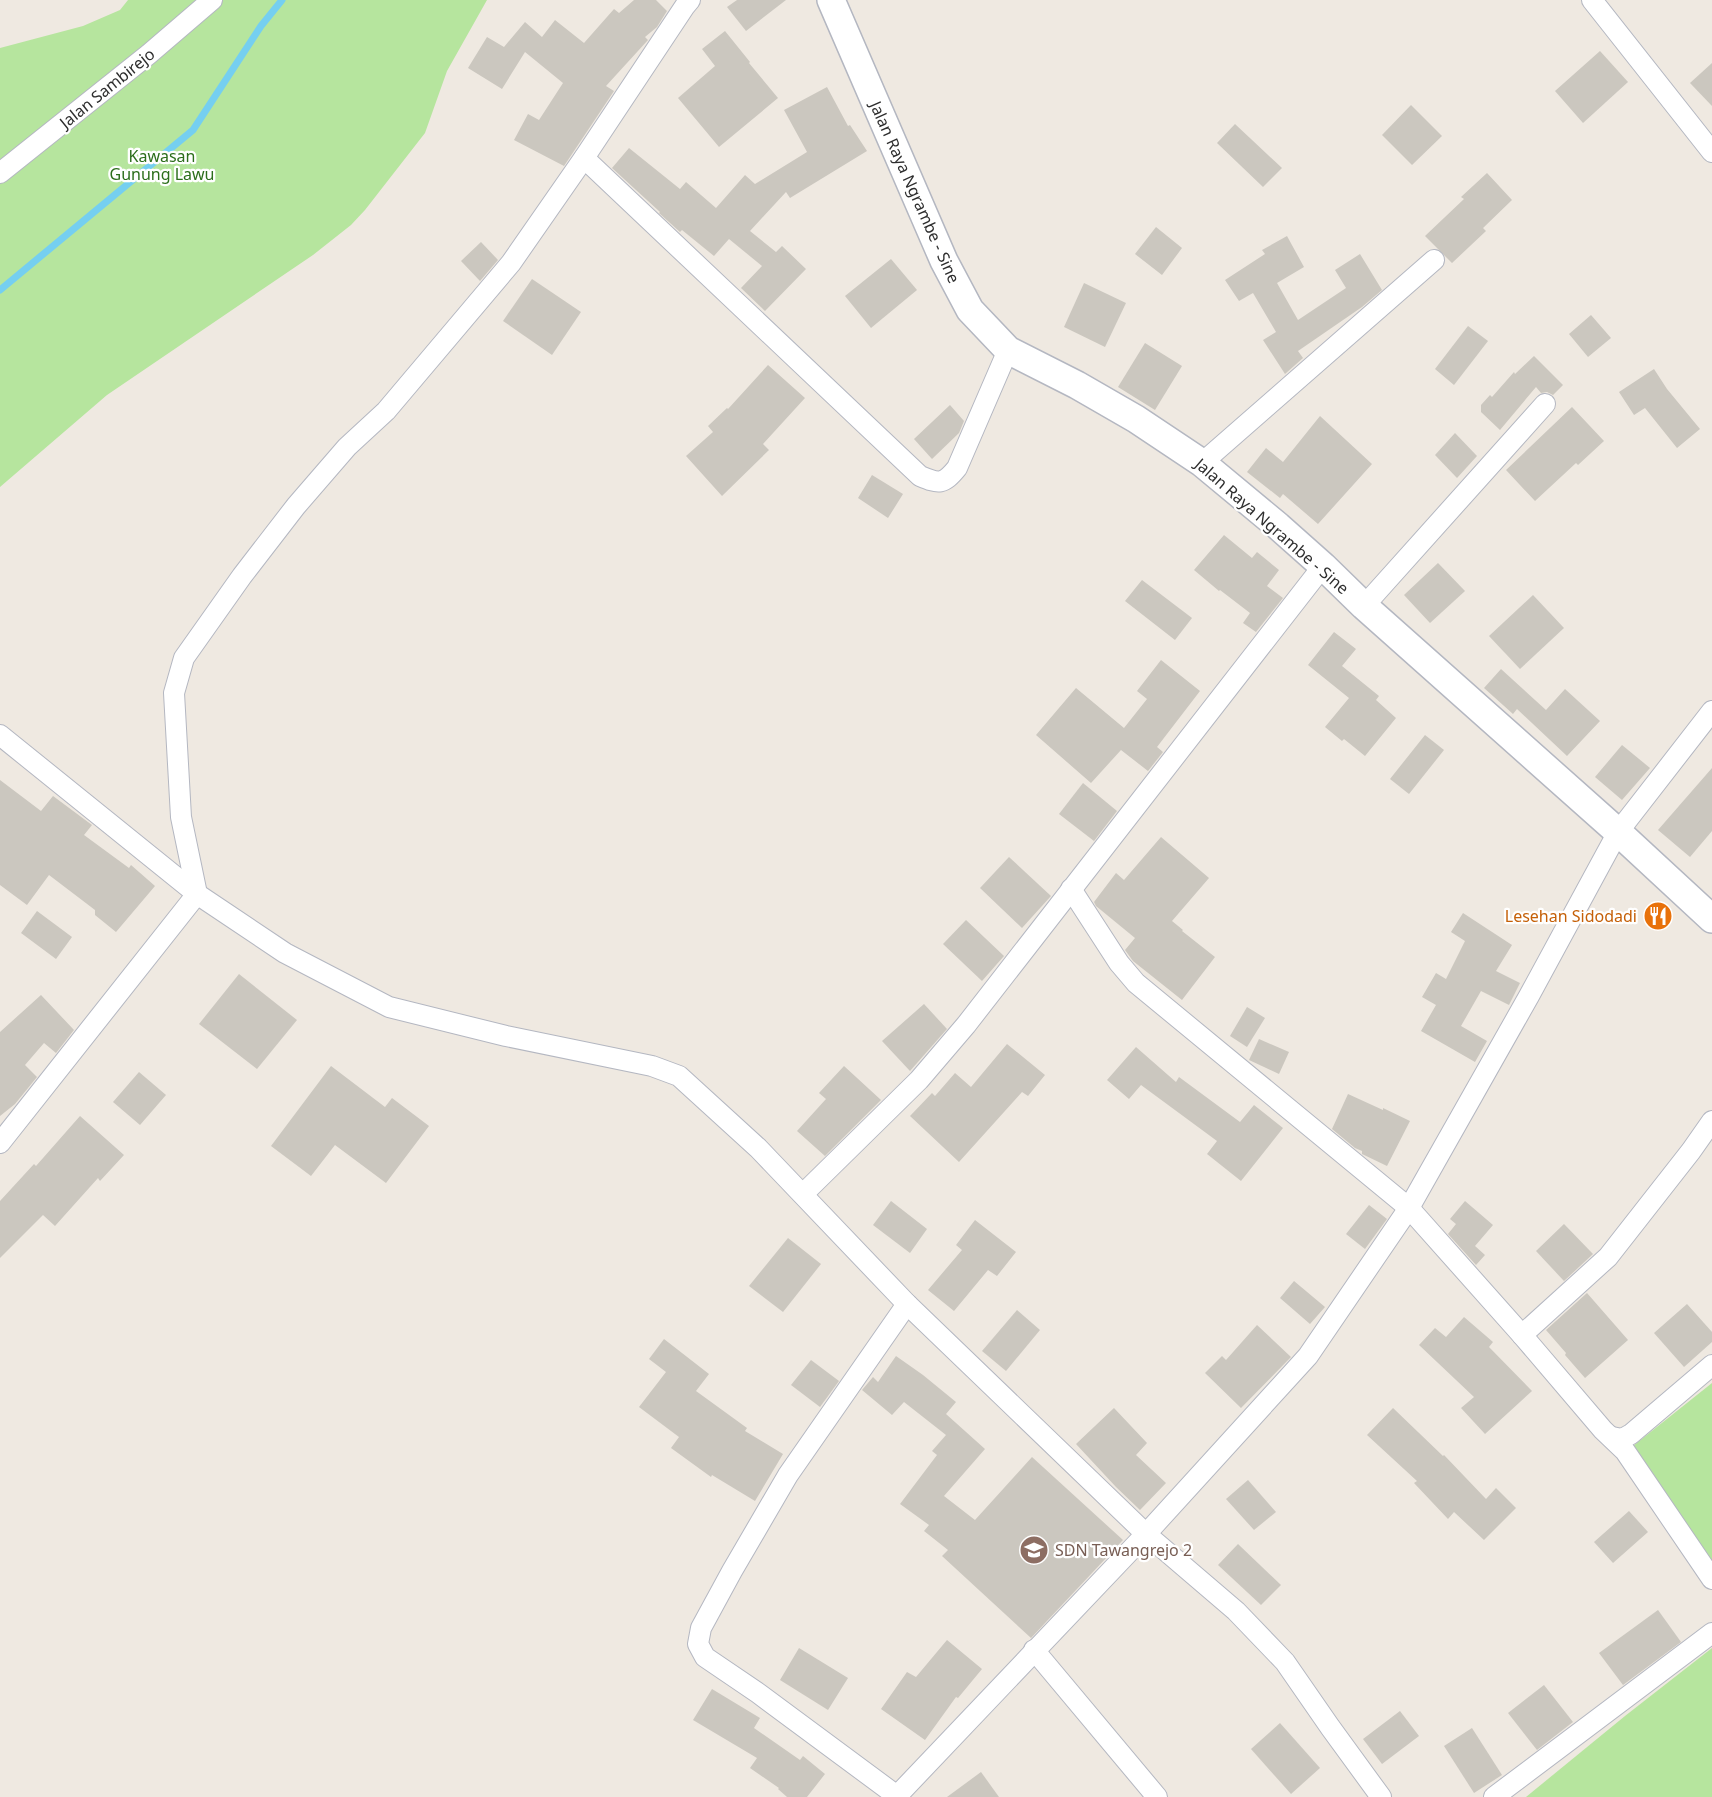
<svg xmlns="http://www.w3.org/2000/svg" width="1712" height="1797" viewBox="0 0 1712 1797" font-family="'Noto Sans',sans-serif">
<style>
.green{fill:#b6e59e}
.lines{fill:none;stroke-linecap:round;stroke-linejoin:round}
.stream{stroke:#75cff0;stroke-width:7}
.building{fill:#cbc7bf}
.minor-casing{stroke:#b4b7c1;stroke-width:22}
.secondary-casing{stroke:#b4b7c1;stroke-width:30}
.minor{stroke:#fff;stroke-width:20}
.secondary{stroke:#fff;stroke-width:27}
.labels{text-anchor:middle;stroke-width:4.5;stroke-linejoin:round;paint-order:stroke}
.street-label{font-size:16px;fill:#2e2e2e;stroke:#fff}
.park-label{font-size:16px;fill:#2c6e1b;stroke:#fff}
.food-label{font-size:16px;fill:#c56008;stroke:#fff;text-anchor:end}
.education-label{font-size:16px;fill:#785e54;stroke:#fff;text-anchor:start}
</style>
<rect width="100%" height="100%" fill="#efe9e1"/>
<g class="green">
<polygon points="128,0 487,0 447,71 425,133 365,210 351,225 313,255 107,395 0,487 0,48 83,26 120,10"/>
<polygon points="1712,1383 1712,1567 1633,1446"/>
<polygon points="1712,1648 1712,1797 1526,1797 1625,1716"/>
</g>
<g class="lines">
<polyline class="stream" points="0,290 193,130 261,26 282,0"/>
</g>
<g class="building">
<polygon points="634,0 656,0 667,11 657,27 645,37 648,40 606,86 614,91 564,166 514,140 528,114 539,120 563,83 525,52 502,89 468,68 487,37 504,47 525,22 542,37 555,20 584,43 614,9 619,13"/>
<polygon points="737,0 786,0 746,31 727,7"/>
<polygon points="725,31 750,62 749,63 778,98 719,147 678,98 715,66 702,49"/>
<polygon points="1600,51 1628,82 1583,123 1555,91"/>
<polygon points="1712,63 1712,106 1690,83"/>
<polygon points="827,87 848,126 850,125 867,151 790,198 786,192 750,231 776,252 782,246 806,269 765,311 741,288 762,266 729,239 714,256 682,230 680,232 659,213 660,212 612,168 629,148 680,189 686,182 716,208 745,175 755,184 807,152 784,110"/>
<polygon points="1411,105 1442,136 1412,165 1382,135"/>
<polygon points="1235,124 1282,168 1263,187 1217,143"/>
<polygon points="1487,173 1512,200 1483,228 1486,231 1452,263 1425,236 1464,199 1461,197"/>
<polygon points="1156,227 1182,248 1162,275 1135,254"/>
<polygon points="1287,236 1304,267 1277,283 1298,320 1346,288 1335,270 1360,254 1382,290 1362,307 1298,351 1303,358 1285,374 1263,340 1276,332 1253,293 1239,301 1225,280 1265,254 1262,250"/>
<polygon points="481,242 498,260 480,281 461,261"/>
<polygon points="891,259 917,290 871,328 845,296"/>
<polygon points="532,279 581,312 552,355 503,321"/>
<polygon points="1084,283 1126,303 1105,347 1064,327"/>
<polygon points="1591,315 1611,338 1588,357 1569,334"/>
<polygon points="1468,326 1488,341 1454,385 1435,369"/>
<polygon points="1145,343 1182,366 1155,410 1118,387"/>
<polygon points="1534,356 1563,385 1553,395 1547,392 1541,393 1536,387 1500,430 1481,412 1481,405 1490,395 1492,397 1514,372 1515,374"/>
<polygon points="768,365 805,398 763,444 769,450 722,496 686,456 713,432 708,426 727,408 728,409"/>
<polygon points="1654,369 1667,389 1700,429 1677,448 1645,408 1634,415 1619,392"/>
<polygon points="950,405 964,421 959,433 932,459 914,439"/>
<polygon points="1572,407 1604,441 1578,465 1576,463 1535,501 1506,470"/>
<polygon points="1320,416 1372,464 1318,524 1283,494 1280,498 1247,472 1266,448 1283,462"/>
<polygon points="1455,433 1477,456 1457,478 1435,455"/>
<polygon points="872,475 903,494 888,518 858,498"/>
<polygon points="1224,535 1252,558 1257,552 1279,570 1267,586 1283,598 1256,632 1243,623 1250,613 1220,590 1219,591 1194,570"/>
<polygon points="1438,563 1465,591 1430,623 1404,595"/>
<polygon points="1142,580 1192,618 1175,640 1125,601"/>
<polygon points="1533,595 1564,628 1520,669 1489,636"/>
<polygon points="1334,632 1356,649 1342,666 1379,696 1376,700 1396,718 1365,756 1344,739 1342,741 1325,727 1349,698 1308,665"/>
<polygon points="1161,660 1200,691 1157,747 1163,752 1148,771 1121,750 1091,783 1036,735 1076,688 1124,728 1147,699 1137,691"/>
<polygon points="1501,669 1546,710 1565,689 1600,721 1567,756 1517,709 1513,714 1484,688"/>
<polygon points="1425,735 1444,750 1409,794 1390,779"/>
<polygon points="1622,745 1650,768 1622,800 1595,777"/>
<polygon points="1712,768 1712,831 1690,857 1658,830"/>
<polygon points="0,780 41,811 53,796 92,825 84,835 129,868 131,865 155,886 116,932 95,915 95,910 49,875 27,905 0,885"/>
<polygon points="1083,783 1117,811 1094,841 1059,814"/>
<polygon points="1161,837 1209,878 1172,921 1183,930 1182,931 1215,957 1182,1000 1133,961 1125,950 1135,938 1096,906 1094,902 1116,873 1124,880"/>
<polygon points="1009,857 1051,896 1022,928 980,888"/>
<polygon points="37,911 72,937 56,959 21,933"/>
<polygon points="1463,913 1512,945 1496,971 1520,983 1509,1005 1481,991 1461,1026 1487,1041 1475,1062 1421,1031 1436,1005 1422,997 1436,973 1446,979 1465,941 1451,932"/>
<polygon points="966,920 1004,956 982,981 943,944"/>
<polygon points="239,974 297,1020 257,1069 199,1024"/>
<polygon points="41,995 74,1030 56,1053 44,1043 25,1065 37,1077 15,1104 0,1116 0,1032"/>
<polygon points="924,1004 947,1029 910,1071 882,1041"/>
<polygon points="1247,1007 1265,1018 1247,1047 1230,1036"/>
<polygon points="1259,1039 1289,1052 1279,1074 1249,1060"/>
<polygon points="1007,1044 1045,1075 1028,1096 1022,1092 959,1162 910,1116 932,1093 935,1096 955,1073 971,1087"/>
<polygon points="1136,1047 1176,1082 1179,1077 1240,1122 1254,1105 1283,1128 1241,1181 1207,1154 1217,1141 1141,1085 1129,1099 1107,1080"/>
<polygon points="331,1066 385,1107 392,1098 429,1126 386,1183 335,1145 311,1176 271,1146"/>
<polygon points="844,1066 881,1100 825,1156 797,1131 826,1099 819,1093"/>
<polygon points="139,1072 166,1095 140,1125 113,1102"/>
<polygon points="1348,1094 1383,1110 1383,1108 1410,1121 1387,1166 1362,1154 1362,1151 1355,1148 1332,1129"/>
<polygon points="80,1116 124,1155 100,1181 98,1178 55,1226 43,1215 0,1258 0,1201 34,1164 36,1166"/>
<polygon points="891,1201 927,1229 910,1253 873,1225"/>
<polygon points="1465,1201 1493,1225 1475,1246 1485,1255 1476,1265 1448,1234 1456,1224 1450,1219"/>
<polygon points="1369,1205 1387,1219 1365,1249 1346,1234"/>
<polygon points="975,1220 1016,1252 997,1276 988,1270 954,1311 928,1290 962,1250 956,1245"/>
<polygon points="1564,1224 1593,1254 1564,1281 1536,1251"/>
<polygon points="788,1238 821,1264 783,1312 749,1286"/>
<polygon points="1294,1281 1325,1307 1310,1324 1280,1298"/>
<polygon points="1587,1293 1628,1340 1585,1378 1565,1355 1566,1353 1546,1330"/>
<polygon points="1687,1304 1712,1332 1712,1342 1684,1367 1654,1333"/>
<polygon points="1017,1310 1040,1330 1006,1371 982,1351"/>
<polygon points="1464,1317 1493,1342 1489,1347 1532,1391 1485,1434 1461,1408 1474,1397 1419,1345 1435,1328 1446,1337"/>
<polygon points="1257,1325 1291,1357 1241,1408 1205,1373 1222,1356 1226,1360"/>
<polygon points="664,1339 709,1374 696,1391 747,1428 745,1431 783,1454 755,1501 712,1475 711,1477 671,1448 679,1437 639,1407 666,1372 649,1359"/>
<polygon points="896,1356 923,1375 956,1402 946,1414 985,1449 944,1496 975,1520 1032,1457 1123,1540 1031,1638 942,1556 948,1550 924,1531 929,1525 900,1504 937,1455 932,1451 946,1435 904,1402 892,1415 862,1390 873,1377 878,1382"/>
<polygon points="811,1360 839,1381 820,1407 791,1385"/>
<polygon points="1114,1408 1147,1443 1136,1455 1166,1483 1140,1510 1116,1487 1076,1444"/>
<polygon points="1393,1408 1443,1456 1444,1455 1486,1499 1496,1488 1516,1508 1484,1540 1454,1512 1448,1519 1414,1483 1417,1481 1367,1435"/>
<polygon points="1248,1480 1276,1512 1254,1530 1226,1499"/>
<polygon points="1629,1511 1648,1532 1613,1563 1594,1542"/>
<polygon points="1238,1544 1281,1585 1261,1605 1218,1565"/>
<polygon points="1658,1610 1681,1642 1623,1685 1599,1653"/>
<polygon points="947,1640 982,1669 958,1698 956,1697 925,1740 881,1709 907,1672 916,1677"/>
<polygon points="799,1648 848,1678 828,1710 780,1680"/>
<polygon points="1544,1685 1573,1722 1537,1750 1508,1713"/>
<polygon points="712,1689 760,1718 754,1728 800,1760 803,1756 825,1774 807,1797 787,1797 778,1789 779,1788 750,1768 757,1758 693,1720"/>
<polygon points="1400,1711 1419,1736 1382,1764 1363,1739"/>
<polygon points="1280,1723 1320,1768 1291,1794 1251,1749"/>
<polygon points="1472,1728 1502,1775 1474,1793 1444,1746"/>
<polygon points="981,1772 999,1797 947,1797"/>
</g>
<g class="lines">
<g class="minor-casing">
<g id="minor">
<polyline points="1592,0 1712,152"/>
<path d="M584 158 920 476C939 484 943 485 957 468L1008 350"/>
<polyline points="0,173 149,54 212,0"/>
<polyline points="1202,463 1434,260"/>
<polyline points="1364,606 1545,404"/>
<polyline points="0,735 197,894 285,953 389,1007 506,1036 652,1066 679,1076 758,1148 907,1304 1146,1534 1236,1611 1285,1662 1330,1727 1381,1797"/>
<polyline points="1071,889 1119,963 1136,983 1409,1208 1522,1335 1603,1430 1625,1451 1712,1579"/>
<polyline points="0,1143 197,894 181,817 174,693 184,658 242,576 296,506 347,447 386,411 511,263 584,158 685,6 690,0"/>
<polyline points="803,1194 919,1080 966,1025 1323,566"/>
<polyline points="1522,1335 1608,1257 1691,1151 1712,1121"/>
<polyline points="1612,1437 1622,1439 1631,1434 1712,1365"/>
<polyline points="1034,1650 1157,1797"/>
<polyline points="897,1796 758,1693 705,1657 698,1644 701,1628 732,1571 788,1475 907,1304"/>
<polyline points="896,1797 1146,1534 1308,1356 1409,1208 1529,996 1618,832 1712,711"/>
<polyline points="1494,1797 1712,1633"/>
</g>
</g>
<g class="secondary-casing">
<polyline id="secondary" points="831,0 944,261 970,310 1008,350 1077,385 1136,419 1202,463 1278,526 1323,566 1364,606 1618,832 1712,919"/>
</g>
<use href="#minor" class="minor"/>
<use href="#secondary" class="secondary"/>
</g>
<defs>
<g id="restaurant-disc" transform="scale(1.5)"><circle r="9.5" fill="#e8710a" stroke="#fff"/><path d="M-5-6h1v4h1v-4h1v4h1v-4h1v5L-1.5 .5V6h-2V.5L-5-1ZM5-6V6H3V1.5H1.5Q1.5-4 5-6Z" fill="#fff"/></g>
<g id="school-disc" transform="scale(1.5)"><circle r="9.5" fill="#8d6e63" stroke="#fff"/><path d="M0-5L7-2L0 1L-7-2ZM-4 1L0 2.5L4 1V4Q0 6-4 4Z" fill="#fff"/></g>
</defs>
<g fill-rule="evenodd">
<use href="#restaurant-disc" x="1658" y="916"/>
<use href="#school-disc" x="1034" y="1550"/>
</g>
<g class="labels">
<g class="street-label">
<text transform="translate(107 88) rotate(-39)" y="6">Jalan Sambirejo</text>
<text transform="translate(915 192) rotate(66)" y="6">Jalan Raya Ngrambe - Sine</text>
<text transform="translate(1272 526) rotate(41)" y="6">Jalan Raya Ngrambe - Sine</text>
</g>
<g class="park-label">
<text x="162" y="162">Kawasan<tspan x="162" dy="18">Gunung Lawu</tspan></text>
</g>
<g class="food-label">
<text x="1637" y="922">Lesehan Sidodadi</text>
</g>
<g class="education-label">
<text x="1055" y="1556">SDN Tawangrejo 2</text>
</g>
</g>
</svg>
